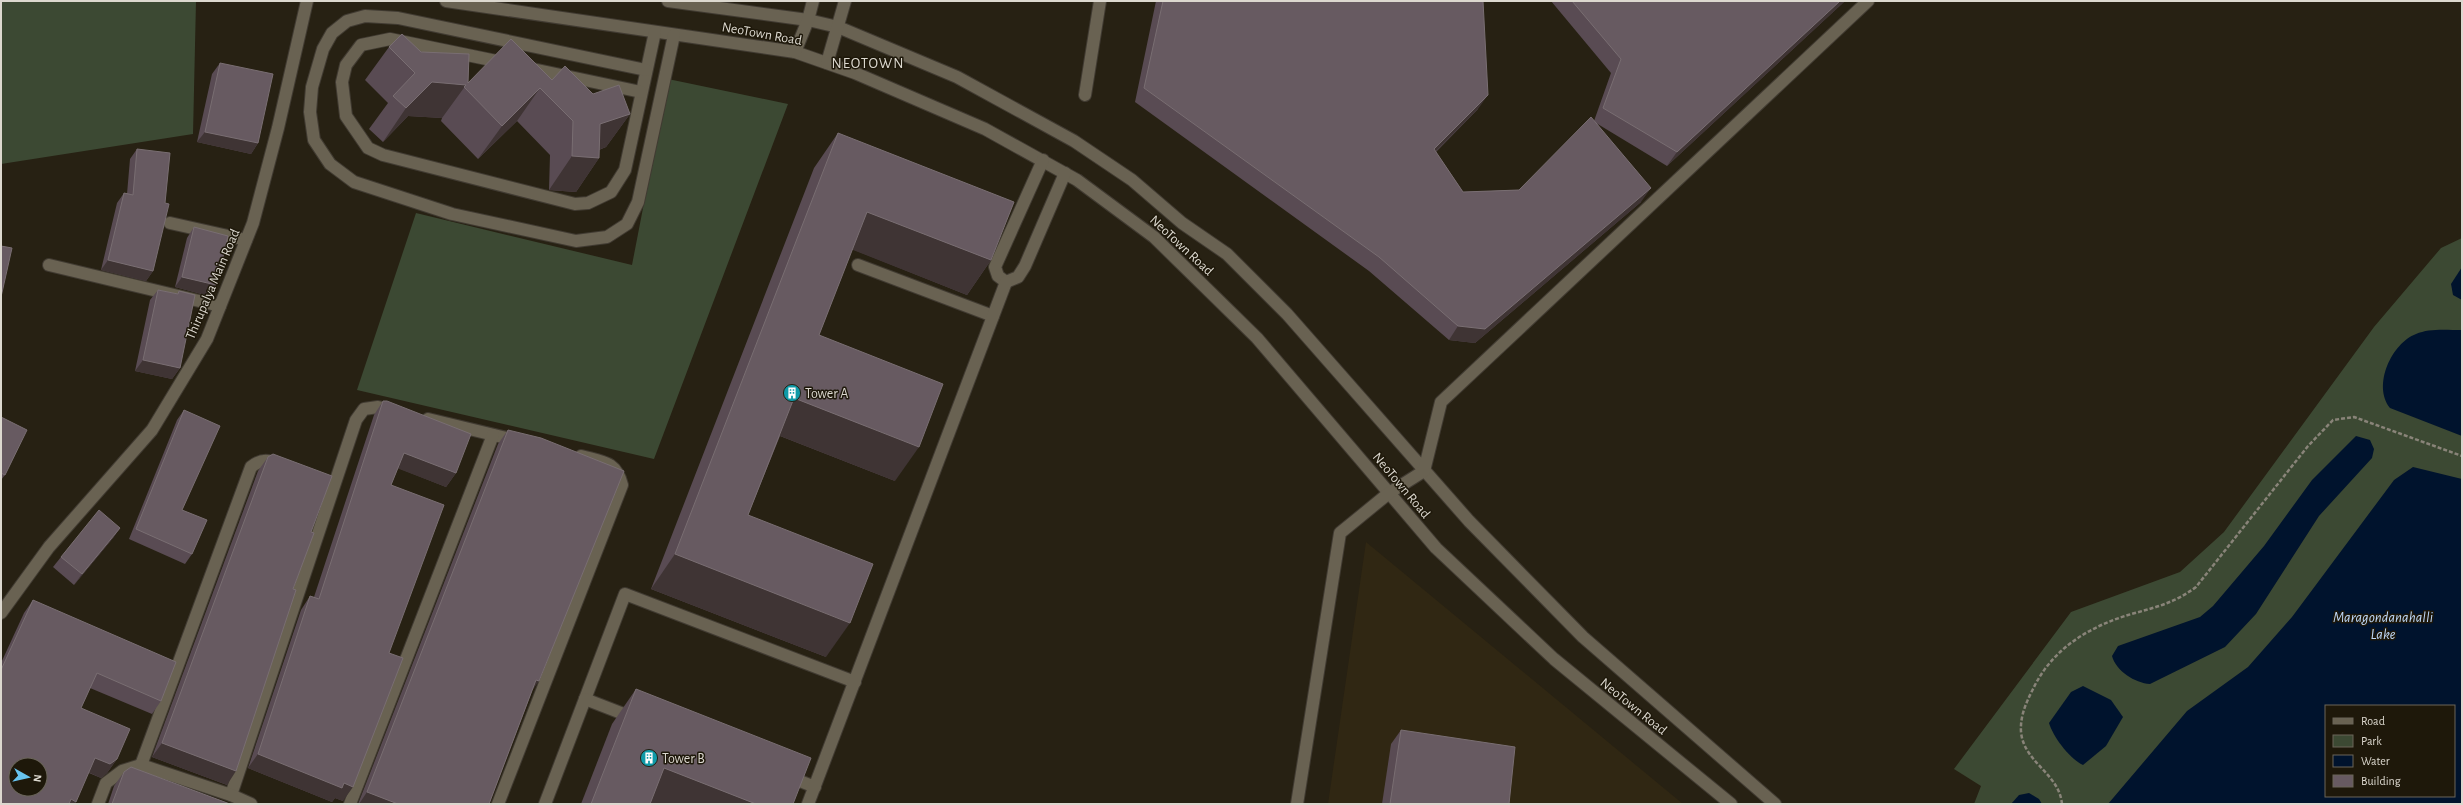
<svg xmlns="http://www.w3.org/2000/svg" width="2463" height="805" viewBox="0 0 2463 805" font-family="'Alegreya Sans',sans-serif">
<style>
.built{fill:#302713}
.green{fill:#3c4933;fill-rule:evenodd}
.water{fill:#00132d;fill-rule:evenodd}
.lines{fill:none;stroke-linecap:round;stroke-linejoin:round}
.minor-casing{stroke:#413b32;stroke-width:14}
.path{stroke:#898479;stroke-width:2.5;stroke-dasharray:4 2;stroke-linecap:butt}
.minor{stroke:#696252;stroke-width:12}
.wall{fill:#594b53}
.shaded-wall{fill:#3f3434}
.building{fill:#675a61;stroke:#796e72;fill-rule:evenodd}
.labels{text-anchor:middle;stroke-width:3;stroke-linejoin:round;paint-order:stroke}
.street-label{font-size:14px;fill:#dcd8cf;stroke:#1e180a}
.poi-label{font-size:14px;fill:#dcd8cf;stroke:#1e180a;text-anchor:start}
.neighbourhood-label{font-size:15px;letter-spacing:1px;fill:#dcd8cf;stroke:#1e180a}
.water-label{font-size:15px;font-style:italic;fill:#bfd9fa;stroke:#1e180a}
</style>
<rect width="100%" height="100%" fill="#272113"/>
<polygon class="built" points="1366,542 1683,804 1328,804"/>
<g class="green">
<polygon points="1,1 196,1 193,134 1,164"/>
<polygon points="668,79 788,104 654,459 357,390 416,213 632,265"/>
<path d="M2462 238V804H1974L1981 786 1954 769 2071 612 2180 572 2224 532 2374 327 2441 248ZM2326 706H2454V796H2326Z"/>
</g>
<g class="water">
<polygon points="2462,267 2462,300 2453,295 2451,284"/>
<path d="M2462 330V436L2390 408C2372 385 2392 343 2416 334 2429 328 2447 330 2462 330Z"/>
<path d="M2356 436 2370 440 2374 449 2372 458 2319 516 2256 614 2225 647 2150 684C2135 683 2116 671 2112 656L2118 646 2200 617 2213 606 2264 546 2312 480Z"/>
<path d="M2413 467 2462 479V804H2108L2187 711 2248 667 2292 617 2394 480ZM2326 706H2454V796H2326Z"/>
<path d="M2083 686 2111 700 2123 717 2106 746 2083 765C2070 759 2053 737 2049 723L2071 692Z"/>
<polygon points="2029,793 2039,799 2042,804 2011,804 2019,795"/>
</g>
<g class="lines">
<g class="minor-casing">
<g id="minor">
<polyline points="446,1 795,52 855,73 985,129 1077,180 1154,237 1257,338 1436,548 1554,659 1731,804"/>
<polyline points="668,1 808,20 838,27 957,77 1074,141 1132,180 1182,223 1227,254 1287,314 1469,521 1583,637 1775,804"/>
<polyline points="795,52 808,20 813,1"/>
<polyline points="506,63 390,39 361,45 346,65 342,82 346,116 368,148 383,155 575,204 588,203 611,192 625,170 655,32"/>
<polyline points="827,63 845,1"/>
<polyline points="528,68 641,92"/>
<polyline points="646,70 398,18 365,16 347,21 332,33 323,49 312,87 310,112 314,140 330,164 354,182 452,214 576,241 607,237 627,224 638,202 674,35"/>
<polyline points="1085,95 1100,1"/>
<polyline points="1043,160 995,267 998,276 1006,282 1018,277 1025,266 1065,173"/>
<polyline points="170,223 246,240"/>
<polyline points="49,265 220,306"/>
<polyline points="858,265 993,316"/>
<polyline points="428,419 519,441"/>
<polyline points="1,613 49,547 152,430 207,339 253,223 278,128 307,1"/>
<polyline points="585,699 625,594 855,682"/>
<path d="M141 765 251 467C262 458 269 460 281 465"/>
<polyline points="787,776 815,787"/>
<polyline points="231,795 356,420 364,409 378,407 394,411"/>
<polyline points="98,804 106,783 122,771 141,765 231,795 251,804"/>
<polyline points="350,804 493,435"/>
<path d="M498 804 622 485C616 461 603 462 581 456"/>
<polyline points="545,804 585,699 634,718"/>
<polyline points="808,804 1006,282"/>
<polyline points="1297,804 1340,533 1389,493 1424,471 1441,402 1868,1"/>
</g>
</g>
<path class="path" d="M2062 804C2059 773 2024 763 2021 732 2020 716 2026 703 2033 689 2053 647 2092 625 2135 613 2157 607 2176 602 2196 587L2308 446 2333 420 2354 417 2462 456"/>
<use href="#minor" class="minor"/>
</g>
<g class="wall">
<polygon points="1156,1 1483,1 1478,109 1436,152 1463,192 1519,190 1594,121 1611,73 1551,1 1845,1 1667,166 1596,123 1641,202 1475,343 1449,340 1369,271 1135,102"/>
<polygon points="389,47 421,52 468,83 552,80 593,94 630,114 606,147 599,150 599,158 576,192 549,190 550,155 517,121 478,159 441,121 442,118 408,116 383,142 369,129 388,103 365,80"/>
<polygon points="220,63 258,143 251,154 197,142 212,74"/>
<polygon points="838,133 991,260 967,295 852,249 819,335 895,481 780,436 748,515 826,657 651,589 814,168"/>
<polygon points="137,149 153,271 146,281 101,270 117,203 124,193 127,194 130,159"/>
<polygon points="194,227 216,285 209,296 175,287 187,238"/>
<polygon points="158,290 177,294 179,291 180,368 172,379 135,371 150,300"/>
<polygon points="383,401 456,473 446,487 398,468 391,485 389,653 343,801 335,798 332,802 248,768 301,610 310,596 314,597 374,415"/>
<polygon points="184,410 182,510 192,554 185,564 129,539 177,420"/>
<polygon points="1,417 5,475 1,480"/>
<polygon points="508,430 532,691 489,804 358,804 498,444"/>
<polygon points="268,457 311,532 227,785 152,757 258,471"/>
<polygon points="120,528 113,538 74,585 53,567 61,557"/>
<polygon points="33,600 161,701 152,714 90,688 81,708 117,759 107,773 101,778 89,773 1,804 1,663 24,613"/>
<polygon points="636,689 793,804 581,804 612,724"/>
<polygon points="1401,730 1509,804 1382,804 1391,744"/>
<polygon points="124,772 230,804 108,804 114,786"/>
</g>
<g class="shaded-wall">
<polygon points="1840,1 1845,1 1667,166 1677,152"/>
<polygon points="432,82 466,85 442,118 408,116 383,142 406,108"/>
<polygon points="540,88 517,121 478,159 502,126"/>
<polygon points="1488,95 1478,109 1424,163 1434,149"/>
<polygon points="630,114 606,147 579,157 599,158 576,192 549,190 572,156 600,124"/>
<polygon points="205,132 258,143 251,154 197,142"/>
<polygon points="1651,188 1641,202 1475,343 1449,340 1458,326"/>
<polygon points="867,212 991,260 967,295 843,246"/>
<polygon points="108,260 153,271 146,281 101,270"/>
<polygon points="182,277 216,285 209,296 175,287"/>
<polygon points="143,360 180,368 172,379 135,371"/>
<polygon points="794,398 919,447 895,481 770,432"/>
<polygon points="404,453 456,473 446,487 394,467"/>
<polygon points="120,528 113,538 74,585 82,574"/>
<polygon points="675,554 850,623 826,657 651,589"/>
<polygon points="536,680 539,681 529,695"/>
<polygon points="162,743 236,771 227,785 152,757"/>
<polygon points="258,754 344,783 353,787 343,801 335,798 332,802 248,768"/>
<polygon points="95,758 117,759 107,773 101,778 86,771"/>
<polygon points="664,768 756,804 645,804"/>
<polygon points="367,792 398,804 359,804"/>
<polygon points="71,799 76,802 75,804 67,804"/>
</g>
<g class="building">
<polygon points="1163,1 1483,1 1488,95 1434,149 1463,192 1519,190 1591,117 1651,188 1485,329 1458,326 1379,257 1144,88"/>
<polygon points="1572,1 1840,1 1677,152 1603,108 1621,59"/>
<polygon points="402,34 421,52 469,54 468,83 511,39 552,80 565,66 593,94 619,85 630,114 600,124 599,158 572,156 573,121 540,88 502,126 464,87 466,85 432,82 406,108 393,96 415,73 389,47"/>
<polygon points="220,63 273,74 258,143 205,132"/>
<polygon points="838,133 1014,202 991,260 867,212 819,335 943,384 919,447 794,398 748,515 873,564 850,623 675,554"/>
<polygon points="137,149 170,153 165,203 169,204 153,271 108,260 124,193 133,195"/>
<polygon points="194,227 228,236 216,285 182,277"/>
<polygon points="1,246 12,248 1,297"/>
<polygon points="158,290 178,294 179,291 195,295 180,368 143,360"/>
<polygon points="383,401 387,401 471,434 456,473 404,453 391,485 444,505 389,653 403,658 353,787 344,783 342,788 258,754 310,596 319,599"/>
<polygon points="184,410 220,426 182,510 207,520 192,554 136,529"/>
<polygon points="1,417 27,430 5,475 1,473"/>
<polygon points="508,430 541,438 624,471 539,681 536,680 489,804 398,804 367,792"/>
<polygon points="273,454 332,476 311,532 314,533 293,589 296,590 236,771 162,743 268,457"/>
<polygon points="99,510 120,528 82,574 61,557"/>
<path d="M33 600 176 662 161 701 97 673 81 708 130 729 117 759 110 764 95 758 76 802 71 799 69 804H1V670ZM16 765H40V789H16Z"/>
<polygon points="636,689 811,758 793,804 756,804 664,768 650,804 591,804"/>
<polygon points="1401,730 1515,747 1509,804 1390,804"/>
<polygon points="131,767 230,804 112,804 124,772"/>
</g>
<defs>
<g id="building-disc" transform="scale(0.9)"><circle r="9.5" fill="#0f9aa8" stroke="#1e180a"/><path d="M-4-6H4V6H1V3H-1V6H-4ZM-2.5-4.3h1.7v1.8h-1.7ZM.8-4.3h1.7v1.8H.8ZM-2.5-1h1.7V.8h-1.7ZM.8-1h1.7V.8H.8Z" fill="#fff"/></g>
</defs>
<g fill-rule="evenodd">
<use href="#building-disc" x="792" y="393"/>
<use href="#building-disc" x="649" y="758"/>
</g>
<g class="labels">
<g class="street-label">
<text transform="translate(762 33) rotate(10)" y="5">NeoTown Road</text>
<text transform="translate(1182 245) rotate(43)" y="5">NeoTown Road</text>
<text transform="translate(212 284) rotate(-67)" y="5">Thirupalya Main Road</text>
<text transform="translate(1402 485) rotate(50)" y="5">NeoTown Road</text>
<text transform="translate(1634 706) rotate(39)" y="5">NeoTown Road</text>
</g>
<g class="poi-label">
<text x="805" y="398">Tower A</text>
<text x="662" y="763">Tower B</text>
</g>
<g class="neighbourhood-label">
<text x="868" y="68">NEOTOWN</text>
</g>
<g class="water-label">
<text x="2383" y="622">Maragondanahalli<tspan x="2383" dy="17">Lake</tspan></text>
</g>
</g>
<rect width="2463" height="805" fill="none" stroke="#dcd8cf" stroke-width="4"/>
<rect x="2325" y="705" width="130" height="92" fill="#1e180a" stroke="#6a6559"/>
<rect x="2333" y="718" width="20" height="6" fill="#696252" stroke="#6a6559"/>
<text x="2361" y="725" font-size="12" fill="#dcd8cf">Road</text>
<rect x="2333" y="735" width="20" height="12" fill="#3c4933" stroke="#6a6559"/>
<text x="2361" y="745" font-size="12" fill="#dcd8cf">Park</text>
<rect x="2333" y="755" width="20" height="12" fill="#00132d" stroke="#6a6559"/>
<text x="2361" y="765" font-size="12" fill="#dcd8cf">Water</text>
<rect x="2333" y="775" width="20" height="12" fill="#675a61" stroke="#6a6559"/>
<text x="2361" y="785" font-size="12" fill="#dcd8cf">Building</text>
<g transform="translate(28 777) rotate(98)"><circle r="19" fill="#1e180a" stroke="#6a6559"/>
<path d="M0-3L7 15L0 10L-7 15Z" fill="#68c4f0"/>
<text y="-6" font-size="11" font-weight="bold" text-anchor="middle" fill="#dcd8cf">N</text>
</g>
</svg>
